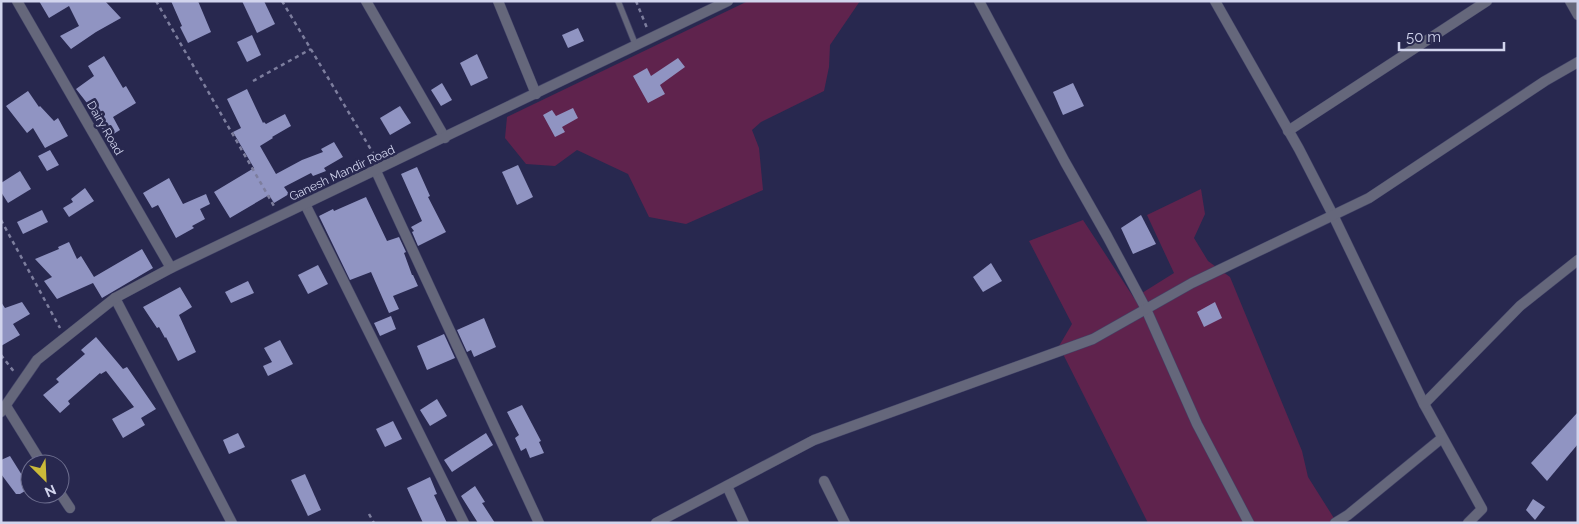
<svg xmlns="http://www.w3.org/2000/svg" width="1579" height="524" viewBox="0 0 1579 524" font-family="Raleway,sans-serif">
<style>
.green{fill:#5f234d}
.building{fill:#9094c2}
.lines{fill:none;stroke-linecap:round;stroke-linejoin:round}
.lane-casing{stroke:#434468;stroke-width:7}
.street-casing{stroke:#434468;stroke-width:11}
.path{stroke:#7d7e9e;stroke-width:2.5;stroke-dasharray:4 4;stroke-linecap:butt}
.lane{stroke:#65677b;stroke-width:5.5}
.street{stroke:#65677b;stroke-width:10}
.labels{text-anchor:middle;stroke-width:5;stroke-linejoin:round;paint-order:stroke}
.street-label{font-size:12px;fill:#d1d4ed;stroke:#28284f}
</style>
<rect width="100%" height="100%" fill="#28284f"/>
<g class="green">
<polygon points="748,1 860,1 830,45 829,67 824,91 761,122 752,130 759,148 763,190 686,224 649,217 628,174 577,150 555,166 526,164 505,138 507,117"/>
<polygon points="1201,189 1205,214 1194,238 1208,261 1230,277 1302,451 1308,477 1337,523 1148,523 1059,346 1072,324 1029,241 1083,220 1134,298 1174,273 1147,215"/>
</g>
<g class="building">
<polygon points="39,1 105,1 121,18 96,32 71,49 60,36 79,26 69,6 49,18"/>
<polygon points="171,1 198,1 211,32 188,43 180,27 182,26"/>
<polygon points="242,1 264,1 275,24 257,33"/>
<polygon points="578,28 584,41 568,48 562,35"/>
<polygon points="252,35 261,55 247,62 237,42"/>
<polygon points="477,54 488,78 471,86 460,63"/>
<polygon points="104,56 123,88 126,86 136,103 113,117 120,130 107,138 96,118 98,117 76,89 94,76 88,66"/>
<polygon points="678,58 685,67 660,85 665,94 648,103 633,76 647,68 651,76"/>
<polygon points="442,83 452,100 441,106 431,90"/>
<polygon points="1073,83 1084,106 1063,115 1053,92"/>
<polygon points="247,89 263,123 264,122 266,124 285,114 291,126 272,137 273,138 260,146 276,174 302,160 323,152 321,149 334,142 343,157 324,168 326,171 313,176 311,173 284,187 289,194 274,203 269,195 230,218 214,192 254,168 233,132 241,128 227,99"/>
<polygon points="28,91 39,107 40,106 54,121 58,118 68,136 45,148 33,128 27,133 6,106"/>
<polygon points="400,106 411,123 390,135 380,118"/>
<polygon points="573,108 578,118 562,127 565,132 555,137 543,115 552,110 556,116"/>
<polygon points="50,150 59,165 47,171 38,156"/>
<polygon points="518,165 533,197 517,205 502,172"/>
<polygon points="417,167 430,196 428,197 446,232 418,246 412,232 414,231 411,227 422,221 401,174"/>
<polygon points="20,171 31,189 8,203 1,192 1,183"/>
<polygon points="169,178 183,204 206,194 210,204 200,209 205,219 192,226 194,228 176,238 158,205 152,208 143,193"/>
<polygon points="85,188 94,201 69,217 63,208 73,202 71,199"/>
<polygon points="366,197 387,241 399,237 406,252 404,253 412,275 413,275 418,286 393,296 399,309 389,313 371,272 350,280 319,216 333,209 334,211"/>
<polygon points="42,210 48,222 23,234 17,222"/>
<polygon points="1141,215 1156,244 1133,254 1121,228"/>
<polygon points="69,242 77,259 81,256 94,277 142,249 153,268 102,298 93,283 57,299 44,281 52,277 35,259 59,249 58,247"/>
<polygon points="991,263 1002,281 983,292 973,277"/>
<polygon points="318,265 328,284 308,294 298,275"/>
<polygon points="248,281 254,293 231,303 225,292"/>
<polygon points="180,287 192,307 179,315 196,352 178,361 166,337 165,338 159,327 157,328 143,307"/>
<polygon points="1,302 5,308 22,302 30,314 13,324 20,335 1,346"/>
<polygon points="1215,302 1222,318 1204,327 1197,312"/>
<polygon points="391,316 396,329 380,336 374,323"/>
<polygon points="484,318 496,347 474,357 471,350 467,352 457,330"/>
<polygon points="444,334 455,358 427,370 417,346"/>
<polygon points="96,337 123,369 127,367 156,409 141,418 145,425 123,438 112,419 134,407 106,371 101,374 100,373 68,401 70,404 60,413 43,395 59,382 56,379 85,354 81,350"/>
<polygon points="280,340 293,364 268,376 263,366 272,362 264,348"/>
<polygon points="437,399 447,416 430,426 420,410"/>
<polygon points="522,405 541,441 539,442 544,453 530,458 526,448 521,451 515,438 519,435 507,412"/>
<polygon points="1578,412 1578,444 1547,481 1531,463"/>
<polygon points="393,421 402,439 385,447 376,429"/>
<polygon points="238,433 245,447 229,454 223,440"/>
<polygon points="486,433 493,445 452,472 444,460"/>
<polygon points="10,456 30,488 20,494 16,494 1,474 1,460"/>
<polygon points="305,474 321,510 308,516 291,480"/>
<polygon points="430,477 437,494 434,495 447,523 423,523 407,488"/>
<polygon points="475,486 485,502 482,503 495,523 478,523 461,496"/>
<polygon points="1533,499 1545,507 1535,520 1526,510"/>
</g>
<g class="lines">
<g class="lane-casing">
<polyline id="lane" points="618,1 636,46"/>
</g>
<g class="street-casing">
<g id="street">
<polyline points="17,1 171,268"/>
<polyline points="366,1 445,138"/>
<polyline points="498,1 536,94"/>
<polyline points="979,1 1065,162 1107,236 1146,309 1197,424 1249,523"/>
<polyline points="1215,1 1299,149 1333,215 1424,404 1482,509 1468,523"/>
<polyline points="1570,1 1578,15"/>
<polyline points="1288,131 1487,1"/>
<polyline points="376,171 539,523"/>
<polyline points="305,204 464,523"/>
<polyline points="115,298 232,523"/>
<polyline points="1424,404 1520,306 1578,260"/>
<polyline points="6,406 42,464"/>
<polyline points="1,412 37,360 115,298 171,268 728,1"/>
<polyline points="824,481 845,523"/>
<polyline points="727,486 744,523"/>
<polyline points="60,493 70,508"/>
<polyline points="656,523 814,440 1093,339 1192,283 1369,198 1545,81 1578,62"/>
<polyline points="1335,523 1348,515 1442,438"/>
</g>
</g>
<g class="path">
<polyline points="156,1 274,206"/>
<polyline points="282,1 376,158"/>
<polyline points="636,1 647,28"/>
<polyline points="253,81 311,49"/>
<polyline points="1,220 60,328"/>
<polyline points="1,355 15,373"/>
<polyline points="369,514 374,523"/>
</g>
<use href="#lane" class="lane"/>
<use href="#street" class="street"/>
</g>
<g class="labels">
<g class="street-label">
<text transform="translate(105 128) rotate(60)" y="4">Dairy Road</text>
<text transform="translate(342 173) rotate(-25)" y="4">Ganesh Mandir Road</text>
</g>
</g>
<rect width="1579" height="524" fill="none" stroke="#d1d4ed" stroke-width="5"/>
<g transform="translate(45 479) rotate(156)"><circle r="24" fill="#28284f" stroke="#6c6d8e"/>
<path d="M0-4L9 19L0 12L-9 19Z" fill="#cbba39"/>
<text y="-8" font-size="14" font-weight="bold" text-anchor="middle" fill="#d1d4ed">N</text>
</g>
<path d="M1399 42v8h105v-8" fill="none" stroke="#d1d4ed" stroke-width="2.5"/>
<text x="1406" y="42" font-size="15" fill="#d1d4ed" stroke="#28284f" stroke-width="4" paint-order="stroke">50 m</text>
</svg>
